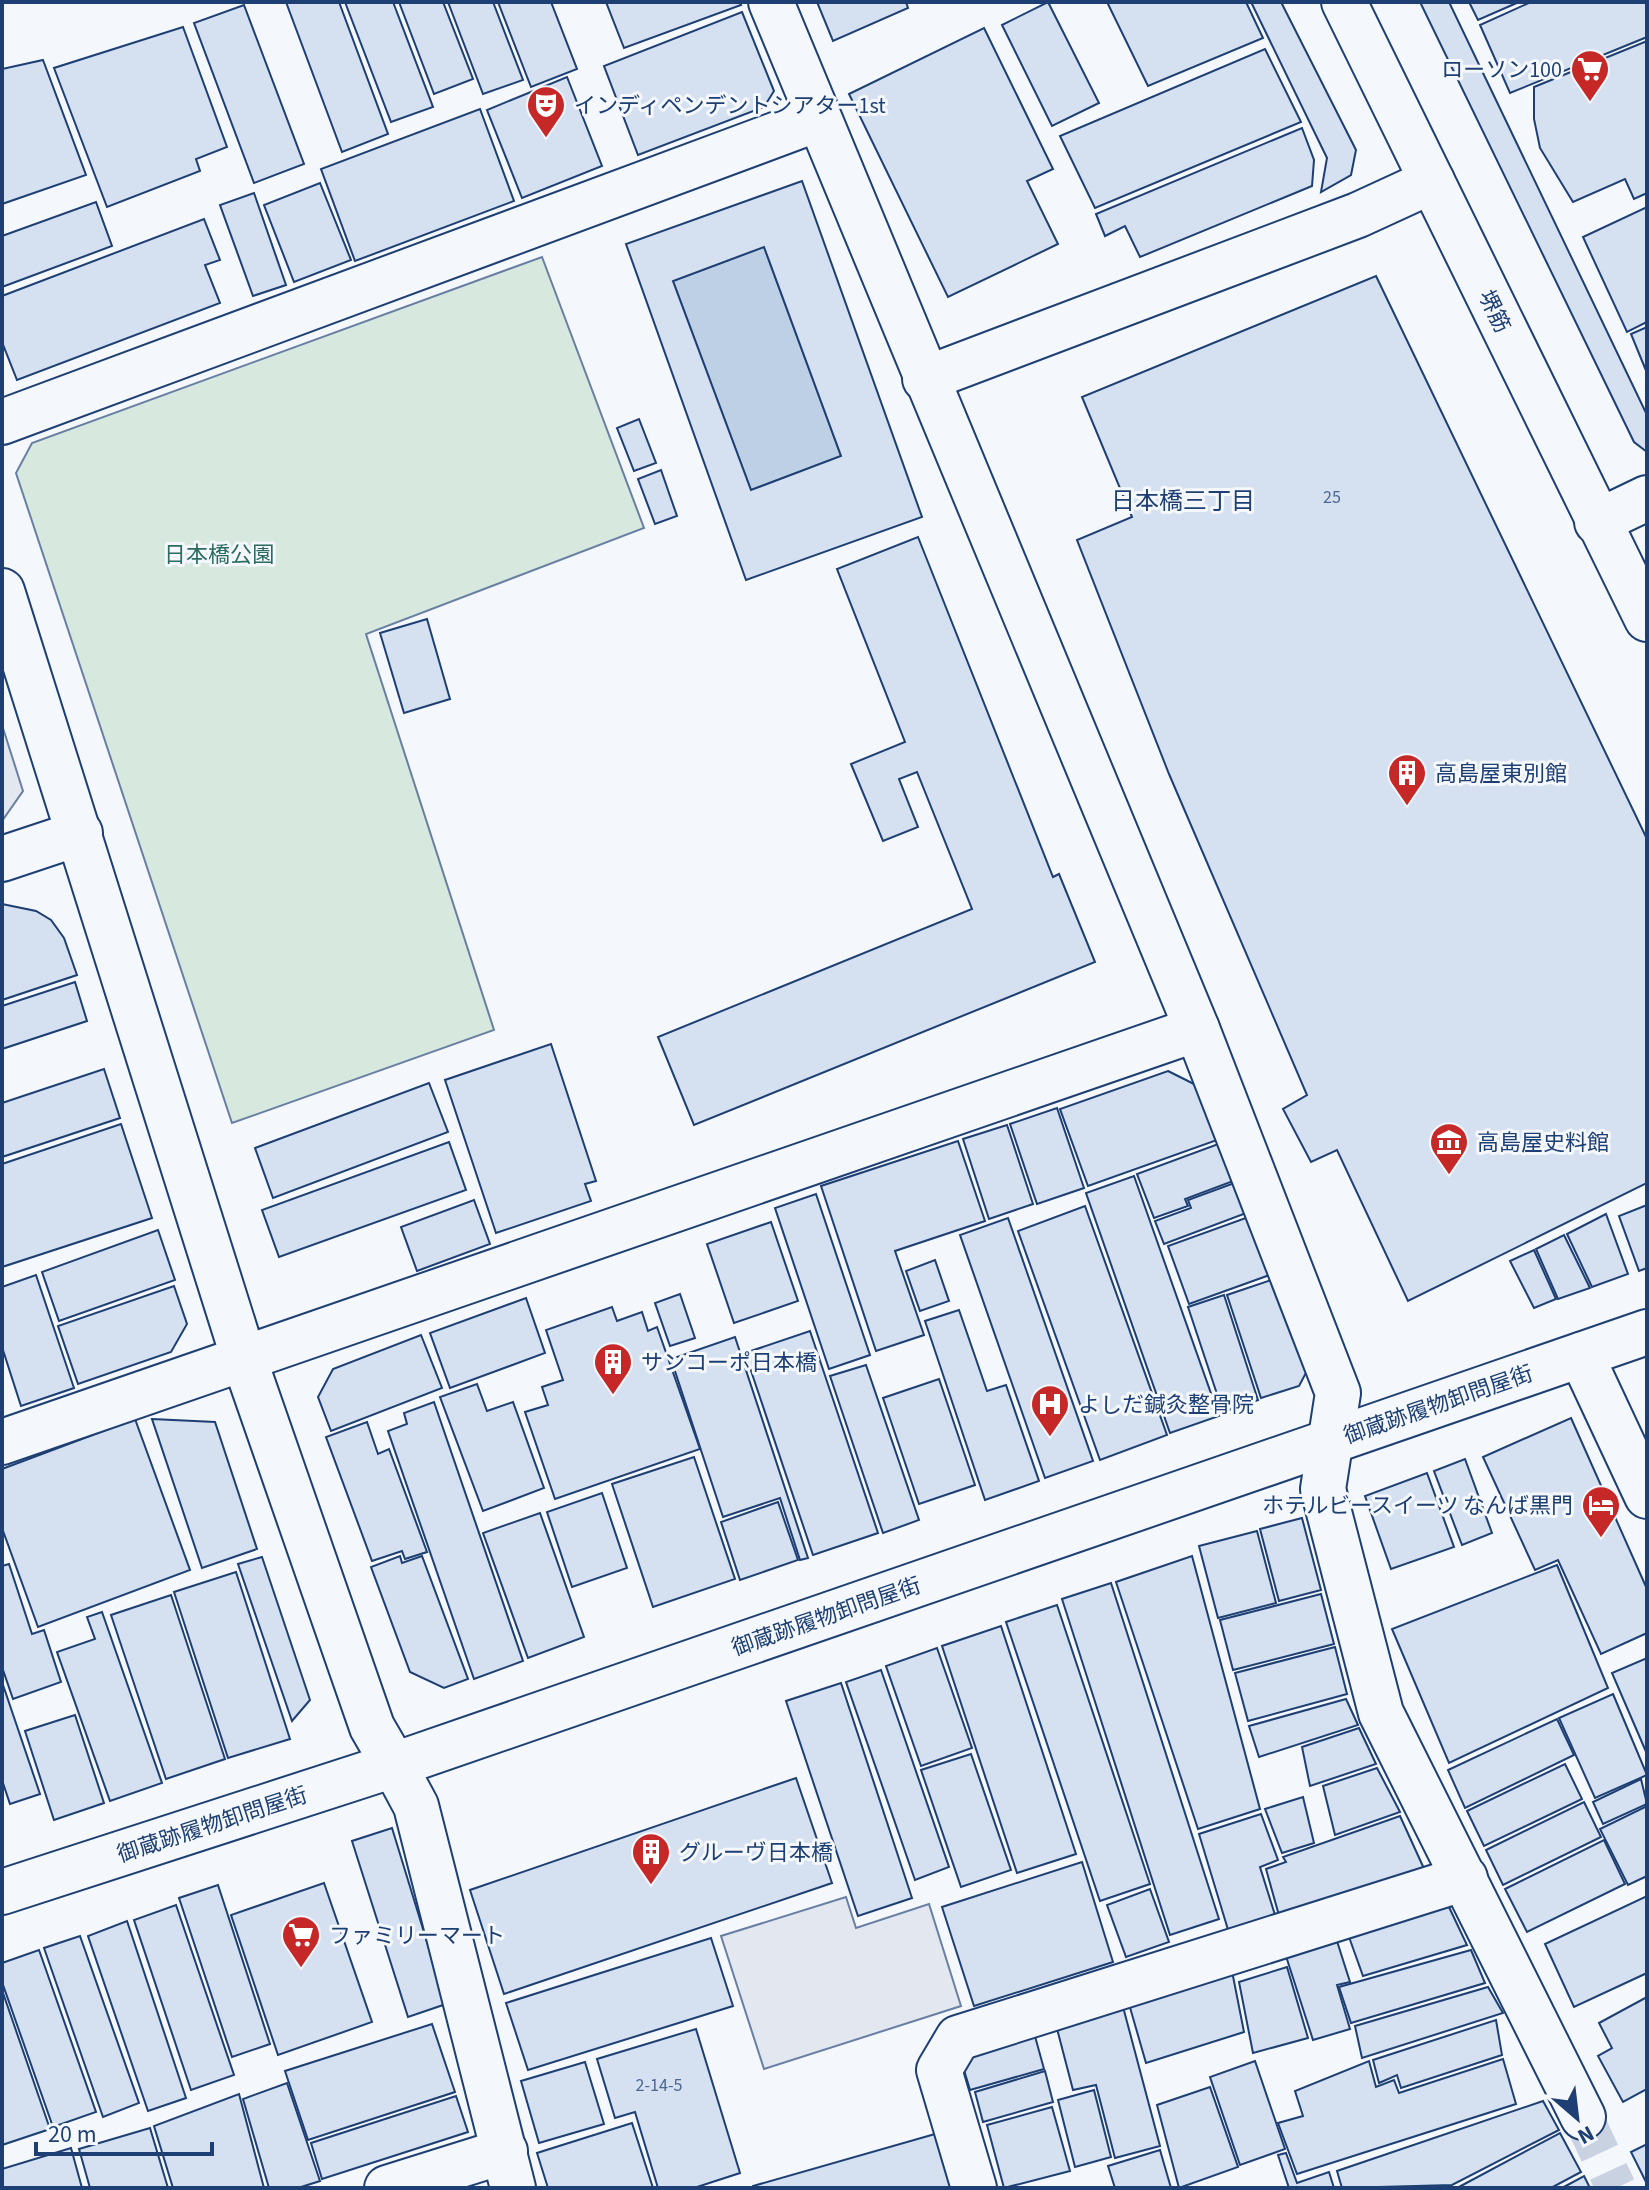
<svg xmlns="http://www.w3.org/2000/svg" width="1649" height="2190" viewBox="0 0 1649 2190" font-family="'Source Sans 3','Noto Sans JP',sans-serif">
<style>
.green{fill:#d7e8df;stroke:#687fa3;stroke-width:2}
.parking{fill:#e3e8f0;stroke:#687fa3;stroke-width:2}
.water{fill:#bed0e5;stroke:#687fa3;stroke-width:2}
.building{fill:#d5e0f0;stroke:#1d3f73;stroke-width:2;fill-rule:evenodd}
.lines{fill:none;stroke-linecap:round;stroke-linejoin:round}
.pedestrian-tunnel{stroke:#c9d2e0;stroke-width:40;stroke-dasharray:40 20;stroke-linecap:butt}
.minor-casing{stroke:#1d3f73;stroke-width:48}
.tertiary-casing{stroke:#1d3f73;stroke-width:48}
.secondary-casing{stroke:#1d3f73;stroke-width:48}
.minor{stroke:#f4f7fb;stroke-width:44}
.tertiary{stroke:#f4f7fb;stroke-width:44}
.secondary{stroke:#f4f7fb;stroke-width:44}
.labels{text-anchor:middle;stroke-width:6;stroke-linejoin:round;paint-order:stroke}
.number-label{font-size:18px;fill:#4b6792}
.poi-label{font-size:22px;fill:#1d3f73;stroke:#f4f7fb;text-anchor:start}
.street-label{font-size:22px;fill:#1d3f73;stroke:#f4f7fb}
.park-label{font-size:22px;fill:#2c6c60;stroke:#f4f7fb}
.neighbourhood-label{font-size:24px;fill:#1d3f73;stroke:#f4f7fb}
</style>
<rect width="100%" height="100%" fill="#f4f7fb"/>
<polygon class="green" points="542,257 644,528 366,634 494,1030 232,1123 16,473 32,443"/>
<g class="parking">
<polygon points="2,725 23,791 2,821"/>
<polygon points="846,1897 856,1928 929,1904 961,2006 764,2069 721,1936"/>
</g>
<polygon class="water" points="764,247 841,456 751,490 673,281"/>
<g class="building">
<polygon points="286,2 339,2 388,134 342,152"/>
<polygon points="345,2 393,2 433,107 391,122"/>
<polygon points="399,2 443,2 473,79 434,94"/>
<polygon points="448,2 493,2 523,80 483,94"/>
<polygon points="498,2 551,2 577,69 531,87"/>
<polygon points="606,2 739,2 741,5 624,48"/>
<polygon points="817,2 906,2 908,8 833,41"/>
<polygon points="1048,2 1099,103 1052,126 1002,25"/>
<polygon points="1107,2 1246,2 1263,38 1148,86"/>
<polygon points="1251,2 1281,2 1356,150 1351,175 1321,192 1327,158"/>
<polygon points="1420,2 1449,2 1647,415 1647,452 1634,442"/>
<polygon points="1469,2 1519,2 1478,20"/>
<polygon points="1531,2 1647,2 1647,37 1510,93 1480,25"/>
<polygon points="244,5 304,164 254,183 194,23"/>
<polygon points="742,12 774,91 764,107 638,155 604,66"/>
<polygon points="183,27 227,147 196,159 200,171 107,207 54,68"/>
<polygon points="984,28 1053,169 1027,181 1058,244 948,297 849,94"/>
<polygon points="1647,41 1647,193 1634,199 1625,179 1573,202 1540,148 1534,119 1534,87"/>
<polygon points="1265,49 1301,122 1095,208 1060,136"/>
<polygon points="43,60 86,175 2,204 2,69"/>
<polygon points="567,77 602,166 522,198 487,110"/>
<polygon points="480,109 514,201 355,261 321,169"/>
<polygon points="1302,128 1314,160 1312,186 1140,257 1125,226 1105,236 1096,214"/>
<path d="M802 181 922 517 746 580 626 244ZM764 247 841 456 751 490 673 281Z"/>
<polygon points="320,183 351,260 294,282 264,205"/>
<polygon points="254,193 286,285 253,296 220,205"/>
<polygon points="96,202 112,246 2,287 2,236"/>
<polygon points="1647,207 1647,322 1627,332 1583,237"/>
<polygon points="204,219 220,260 205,265 220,303 17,380 2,342 2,296"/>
<polygon points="1376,276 1647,839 1647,1183 1408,1301 1337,1150 1311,1162 1283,1109 1307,1095 1169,774 1077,540 1132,517 1082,397"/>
<polygon points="1647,327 1647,373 1631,334"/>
<polygon points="639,419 656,463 634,471 617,428"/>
<polygon points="661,470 677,516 655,524 638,479"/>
<polygon points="918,537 1053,877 1059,874 1095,962 694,1125 658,1037 972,909 917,772 899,779 918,827 883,841 851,764 905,742 837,569"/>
<polygon points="427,619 450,699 404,713 380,633"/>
<polygon points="2,904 36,911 51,920 64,938 77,975 2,1000"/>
<polygon points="75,982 87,1021 2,1049 2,1006"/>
<polygon points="551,1044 596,1181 585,1184 591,1201 496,1233 445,1080"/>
<polygon points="104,1069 120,1118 2,1157 2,1103"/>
<polygon points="1168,1071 1202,1088 1220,1139 1088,1186 1060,1109"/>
<polygon points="429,1083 448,1132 273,1198 255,1148"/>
<polygon points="1057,1108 1084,1188 1037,1204 1010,1124"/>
<polygon points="121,1124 152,1218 2,1267 2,1164"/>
<polygon points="1007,1125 1033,1204 989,1219 963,1139"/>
<polygon points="958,1141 985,1221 895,1251 924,1335 876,1351 821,1186"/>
<polygon points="449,1142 466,1190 279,1257 262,1210"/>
<polygon points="1221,1143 1236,1180 1185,1199 1188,1206 1154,1218 1137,1174"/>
<polygon points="1134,1176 1219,1416 1170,1433 1086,1193"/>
<polygon points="1237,1182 1249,1212 1164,1244 1155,1221 1191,1208 1188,1200"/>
<polygon points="816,1194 870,1355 829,1369 775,1208"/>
<polygon points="474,1200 490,1244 417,1271 401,1227"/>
<polygon points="1647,1205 1647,1268 1639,1271 1619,1216"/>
<polygon points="1085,1206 1167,1435 1100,1460 1018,1231"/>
<polygon points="1606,1214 1628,1274 1592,1287 1567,1234"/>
<polygon points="1254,1215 1275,1273 1189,1304 1168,1246"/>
<polygon points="1008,1218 1093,1461 1045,1478 960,1235"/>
<polygon points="771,1222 798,1301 734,1323 707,1244"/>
<polygon points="158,1230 175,1280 59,1321 42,1272"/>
<polygon points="1564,1235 1590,1288 1558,1299 1536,1249"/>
<polygon points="1534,1250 1556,1299 1534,1308 1510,1261"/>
<polygon points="935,1260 949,1301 920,1311 906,1271"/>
<polygon points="36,1275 74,1388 21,1406 2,1347 2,1287"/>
<polygon points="1277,1278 1307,1371 1299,1386 1261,1398 1227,1295"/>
<polygon points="174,1286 187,1324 171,1352 78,1384 58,1326"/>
<polygon points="680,1294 695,1338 670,1346 655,1303"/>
<polygon points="1224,1295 1258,1400 1223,1412 1188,1307"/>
<polygon points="526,1298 545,1353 450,1388 430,1333"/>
<polygon points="612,1307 617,1321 642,1312 648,1331 657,1327 700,1449 555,1499 525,1412 548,1405 542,1387 563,1380 546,1330"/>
<polygon points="959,1310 987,1391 1006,1385 1039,1481 985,1500 925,1321"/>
<polygon points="810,1331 878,1533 813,1555 745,1353"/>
<polygon points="421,1335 442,1388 331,1431 318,1397 333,1369"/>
<polygon points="735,1337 808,1558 800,1560 780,1498 723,1517 671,1359"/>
<polygon points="866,1365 919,1520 883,1533 830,1376"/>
<polygon points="939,1379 975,1485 919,1504 883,1398"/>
<polygon points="477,1384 487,1411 513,1402 544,1488 483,1511 440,1397"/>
<polygon points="434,1402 523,1661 474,1679 388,1431 407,1424 404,1413"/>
<polygon points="1571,1418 1647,1589 1647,1633 1601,1654 1558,1560 1535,1570 1483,1457"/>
<polygon points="135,1419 190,1570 38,1627 2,1528 2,1469"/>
<polygon points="152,1419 215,1422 257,1549 202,1568"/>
<polygon points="367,1422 378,1454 389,1449 427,1552 405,1559 402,1551 372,1561 326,1437"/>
<polygon points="694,1457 735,1579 653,1607 612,1484"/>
<polygon points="1465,1459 1492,1533 1462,1545 1434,1471"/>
<polygon points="1427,1473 1454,1547 1391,1569 1365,1496"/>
<polygon points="602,1493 627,1568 572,1587 547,1512"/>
<polygon points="778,1502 798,1560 740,1580 721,1522"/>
<polygon points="540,1513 584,1637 528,1658 483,1533"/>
<polygon points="1302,1518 1321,1590 1279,1601 1260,1529"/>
<polygon points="1257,1531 1276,1603 1218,1618 1199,1546"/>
<polygon points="400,1556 402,1563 422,1556 468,1679 444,1688 410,1672 371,1567"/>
<polygon points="1192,1556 1260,1809 1198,1829 1116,1582"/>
<polygon points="262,1557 310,1700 292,1721 238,1564"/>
<polygon points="9,1564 32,1634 44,1630 61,1682 13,1699 2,1667 2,1566"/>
<polygon points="1557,1565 1608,1688 1449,1763 1392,1629"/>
<polygon points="236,1572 290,1739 228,1758 174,1592"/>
<polygon points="1111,1583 1219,1919 1170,1935 1062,1599"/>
<polygon points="1321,1594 1334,1644 1233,1670 1220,1620"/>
<polygon points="171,1595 225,1759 166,1779 111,1615"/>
<polygon points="1057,1605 1150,1884 1100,1901 1006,1622"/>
<polygon points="102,1612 162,1783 110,1801 57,1652 95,1639 87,1617"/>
<polygon points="1001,1626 1076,1854 1017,1873 942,1646"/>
<polygon points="1335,1647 1347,1694 1248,1721 1235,1673"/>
<polygon points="937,1648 972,1748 921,1766 886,1666"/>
<polygon points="1647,1658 1647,1754 1612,1673"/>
<polygon points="881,1670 949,1867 915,1880 846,1682"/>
<polygon points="2,1682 40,1794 10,1804 2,1780"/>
<polygon points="841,1683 912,1898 858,1916 786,1701"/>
<polygon points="1613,1694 1647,1775 1595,1798 1559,1718"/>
<polygon points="1346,1699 1358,1725 1259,1757 1249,1726"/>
<polygon points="75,1715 104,1803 54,1820 25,1731"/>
<polygon points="1557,1719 1574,1755 1465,1808 1448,1770"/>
<polygon points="1359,1728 1376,1764 1310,1786 1302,1747"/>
<polygon points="971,1754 1011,1870 961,1887 921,1770"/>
<polygon points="1565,1764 1582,1799 1484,1846 1467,1811"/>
<polygon points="1377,1768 1400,1812 1335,1835 1323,1786"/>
<polygon points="796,1778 832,1883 504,1994 470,1890"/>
<polygon points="1641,1779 1647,1804 1603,1824 1593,1802"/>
<polygon points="1303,1797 1314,1843 1282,1853 1265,1809"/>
<polygon points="1584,1802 1601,1837 1503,1885 1486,1850"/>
<polygon points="1647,1806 1647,1876 1628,1885 1600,1829"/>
<polygon points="1261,1814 1278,1860 1260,1867 1275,1915 1229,1933 1199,1834"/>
<polygon points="1400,1816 1426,1873 1280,1919 1266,1869 1286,1862 1283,1857"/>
<polygon points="392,1828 446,2004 408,2017 352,1841"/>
<polygon points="1604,1840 1625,1884 1527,1932 1505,1889"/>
<polygon points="1082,1862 1113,1962 974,2006 942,1907"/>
<polygon points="324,1883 372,2022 278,2055 231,1915"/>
<polygon points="218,1885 270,2044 232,2057 179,1898"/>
<polygon points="1150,1889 1169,1942 1126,1957 1107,1905"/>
<polygon points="1647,1896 1647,1973 1574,2007 1545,1944"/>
<polygon points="176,1905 234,2075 191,2090 134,1920"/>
<polygon points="1448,1905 1467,1945 1363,1976 1349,1937"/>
<polygon points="127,1921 186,2098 148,2111 88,1936"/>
<polygon points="80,1936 139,2103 103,2117 44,1948"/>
<polygon points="711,1938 733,2006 528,2070 506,2003"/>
<polygon points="1336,1938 1350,1982 1337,1985 1350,2029 1313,2040 1285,1953"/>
<polygon points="39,1950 96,2112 53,2127 2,1982 2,1963"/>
<polygon points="1471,1950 1485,1983 1351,2023 1339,1987"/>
<polygon points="1287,1967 1308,2038 1253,2053 1239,1982"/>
<polygon points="1232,1971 1244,2032 1146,2063 1129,2004"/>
<polygon points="1488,1987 1503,2013 1362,2058 1355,2026"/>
<polygon points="2,1990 50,2129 2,2145"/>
<polygon points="1647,1997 1647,2089 1623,2102 1598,2056 1612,2048 1599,2023"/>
<polygon points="1122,2003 1160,2146 1115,2158 1096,2085 1073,2090 1055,2021"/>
<polygon points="1496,2020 1502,2055 1401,2088 1397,2075 1379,2083 1373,2060"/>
<polygon points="432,2024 455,2092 308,2140 285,2071"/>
<polygon points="696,2029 740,2173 694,2188 658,2188 635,2112 615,2118 597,2059"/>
<polygon points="1033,2029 1044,2069 970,2090 964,2070 981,2044"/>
<polygon points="1503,2059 1516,2104 1297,2174 1278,2123 1303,2116 1295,2091 1369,2061 1376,2087 1394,2080 1399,2093"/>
<polygon points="1255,2061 1285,2149 1240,2165 1210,2077"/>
<polygon points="585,2062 604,2124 539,2143 521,2081"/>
<polygon points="1045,2071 1053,2102 983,2122 975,2092"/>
<polygon points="287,2083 320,2181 298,2188 269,2188 243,2099"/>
<polygon points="1210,2087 1238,2167 1179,2188 1157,2105"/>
<polygon points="1094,2090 1111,2157 1075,2167 1058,2100"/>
<polygon points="239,2094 264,2188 173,2188 154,2126"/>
<polygon points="456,2096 468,2132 322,2179 311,2143"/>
<polygon points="1543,2101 1559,2130 1452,2185 1342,2188 1337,2171"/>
<polygon points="1052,2107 1070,2171 1004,2188 987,2125"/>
<polygon points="632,2123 653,2188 548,2188 537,2153"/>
<polygon points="150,2128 168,2188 90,2188 79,2149"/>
<polygon points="942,2132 958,2188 753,2188 753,2186"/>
<polygon points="1560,2133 1581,2172 1551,2188 1457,2188"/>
<polygon points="1647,2144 1647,2184 1631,2152"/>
<polygon points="71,2148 82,2188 2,2188 2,2169"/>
<polygon points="1160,2150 1171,2188 1115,2188 1108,2166"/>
<polygon points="1286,2153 1297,2183 1329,2172 1334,2188 1289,2188 1278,2155"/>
<polygon points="1584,2176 1590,2188 1562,2188"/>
</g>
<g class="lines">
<polyline class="pedestrian-tunnel" points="1583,2117 1616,2188"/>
<g class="minor-casing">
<g id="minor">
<polyline points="771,2 1197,1029 1338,1393 1323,1489 1381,1713 1583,2117"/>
<polyline points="925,379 1358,215 1432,181"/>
<polyline points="2,422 818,119"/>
<polyline points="1597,522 1647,498"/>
<polyline points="1581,1355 1647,1496"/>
<polyline points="2,1442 1197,1029"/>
<polyline points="394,1765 416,1806 513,2188"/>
<polyline points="2,1892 394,1765 1647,1332"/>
<polyline points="387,2188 505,2151"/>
<polyline points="974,2188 939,2070 958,2038 1465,1878"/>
</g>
</g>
<g class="tertiary-casing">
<g id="tertiary">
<polyline points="2,591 243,1356 372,1727 394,1765"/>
<polyline points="2,859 80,833"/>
</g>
</g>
<g class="secondary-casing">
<polyline id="secondary" points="1344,2 1647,619"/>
</g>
<use href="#minor" class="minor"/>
<use href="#tertiary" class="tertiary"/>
<use href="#secondary" class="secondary"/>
</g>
<defs>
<g id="supermarket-pin" transform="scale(2)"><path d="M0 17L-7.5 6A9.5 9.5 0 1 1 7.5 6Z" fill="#c62828" stroke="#f4f7fb"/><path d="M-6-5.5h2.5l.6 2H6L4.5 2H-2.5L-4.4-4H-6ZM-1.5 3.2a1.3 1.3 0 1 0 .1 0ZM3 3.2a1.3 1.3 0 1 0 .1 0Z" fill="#fff"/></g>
<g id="theatre-pin" transform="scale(2)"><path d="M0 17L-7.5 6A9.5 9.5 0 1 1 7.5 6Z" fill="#c62828" stroke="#f4f7fb"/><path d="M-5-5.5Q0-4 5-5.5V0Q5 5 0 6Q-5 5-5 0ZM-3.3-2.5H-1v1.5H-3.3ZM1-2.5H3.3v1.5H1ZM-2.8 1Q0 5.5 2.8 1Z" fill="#fff"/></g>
<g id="building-pin" transform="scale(2)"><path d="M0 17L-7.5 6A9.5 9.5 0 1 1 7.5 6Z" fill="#c62828" stroke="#f4f7fb"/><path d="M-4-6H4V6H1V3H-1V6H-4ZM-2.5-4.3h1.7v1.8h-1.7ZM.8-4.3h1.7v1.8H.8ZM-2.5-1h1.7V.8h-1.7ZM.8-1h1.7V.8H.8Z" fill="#fff"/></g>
<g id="museum-pin" transform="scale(2)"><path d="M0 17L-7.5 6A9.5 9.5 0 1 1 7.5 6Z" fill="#c62828" stroke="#f4f7fb"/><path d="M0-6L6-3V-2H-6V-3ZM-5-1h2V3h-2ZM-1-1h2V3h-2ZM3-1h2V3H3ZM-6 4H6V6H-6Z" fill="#fff"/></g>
<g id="hospital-pin" transform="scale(2)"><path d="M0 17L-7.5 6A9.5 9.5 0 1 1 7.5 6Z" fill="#c62828" stroke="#f4f7fb"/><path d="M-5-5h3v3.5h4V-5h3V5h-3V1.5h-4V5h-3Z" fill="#fff"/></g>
<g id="hotel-pin" transform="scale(2)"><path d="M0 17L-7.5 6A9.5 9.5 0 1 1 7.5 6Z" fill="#c62828" stroke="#f4f7fb"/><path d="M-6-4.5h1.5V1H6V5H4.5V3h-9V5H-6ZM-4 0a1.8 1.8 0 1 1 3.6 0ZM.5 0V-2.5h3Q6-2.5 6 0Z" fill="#fff"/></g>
</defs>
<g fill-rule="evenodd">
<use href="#supermarket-pin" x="1590" y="69"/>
<use href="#theatre-pin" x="546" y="105"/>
<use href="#building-pin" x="1407" y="773"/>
<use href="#museum-pin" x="1449" y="1142"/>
<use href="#building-pin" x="613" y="1362"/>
<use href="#hospital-pin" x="1050" y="1404"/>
<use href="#hotel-pin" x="1601" y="1505"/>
<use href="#building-pin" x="651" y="1852"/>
<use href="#supermarket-pin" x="301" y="1935"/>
</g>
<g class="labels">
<g class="number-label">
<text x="1332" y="503">25</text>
<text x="659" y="2091">2-14-5</text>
</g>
<g class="poi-label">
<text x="1562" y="77" text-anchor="end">ローソン100</text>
<text x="574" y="113">インディペンデントシアター1st</text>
<text x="1435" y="781">高島屋東別館</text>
<text x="1477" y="1150">高島屋史料館</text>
<text x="641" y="1370">サンコーポ日本橋</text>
<text x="1078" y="1412">よしだ鍼灸整骨院</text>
<text x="1573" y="1513" text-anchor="end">ホテルビースイーツ なんば黒門</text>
<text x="679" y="1860">グルーヴ日本橋</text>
<text x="329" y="1943">ファミリーマート</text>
</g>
<g class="street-label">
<text transform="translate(1495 311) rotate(64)" y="8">堺筋</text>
<text transform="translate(1438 1404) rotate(-19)" y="8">御蔵跡履物卸問屋街</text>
<text transform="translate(826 1616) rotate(-19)" y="8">御蔵跡履物卸問屋街</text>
<text transform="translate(212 1824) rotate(-18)" y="8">御蔵跡履物卸問屋街</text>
</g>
<g class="park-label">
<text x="219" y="562">日本橋公園</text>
</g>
<g class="neighbourhood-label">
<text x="1183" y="509">日本橋三丁目</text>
</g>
</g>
<rect width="1649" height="2190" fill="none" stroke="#1d3f73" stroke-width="8"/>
<g transform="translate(1577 2118) rotate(152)" stroke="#f4f7fb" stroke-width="6" paint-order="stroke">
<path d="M0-6L14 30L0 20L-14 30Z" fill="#1d3f73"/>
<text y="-12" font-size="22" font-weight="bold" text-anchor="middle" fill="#1d3f73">N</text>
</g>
<path d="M36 2142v12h176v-12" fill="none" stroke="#1d3f73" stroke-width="4"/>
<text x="48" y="2142" font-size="24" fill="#1d3f73" stroke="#f4f7fb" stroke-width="6" paint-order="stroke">20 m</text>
</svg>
